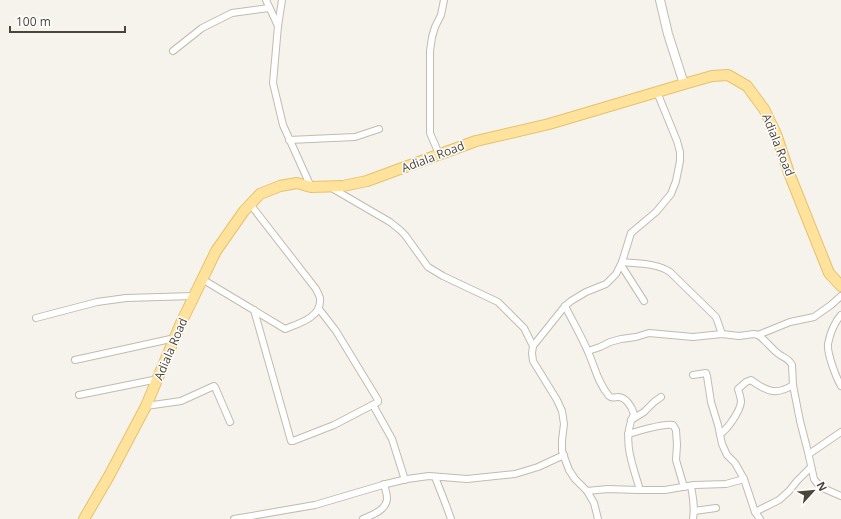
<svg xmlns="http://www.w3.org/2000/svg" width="841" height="519" viewBox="0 0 841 519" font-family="'Open Sans',sans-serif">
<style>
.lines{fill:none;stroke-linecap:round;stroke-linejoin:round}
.minor-casing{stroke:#c2bbae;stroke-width:8}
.tertiary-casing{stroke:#c2bbae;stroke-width:10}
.primary-casing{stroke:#e6c16a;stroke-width:12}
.minor{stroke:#fff;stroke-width:6}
.tertiary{stroke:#fff;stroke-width:8}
.primary{stroke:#ffe39c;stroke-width:10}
.labels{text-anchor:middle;stroke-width:3;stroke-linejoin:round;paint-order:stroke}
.street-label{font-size:12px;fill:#4b4439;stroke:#fff}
</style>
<rect width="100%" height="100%" fill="#f6f3ec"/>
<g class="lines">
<g class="minor-casing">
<g id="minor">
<polyline points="266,0 278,26"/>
<polyline points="282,0 278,26 273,83 283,125 311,187"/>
<polyline points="173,51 202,28 232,13 269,8"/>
<polyline points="289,140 355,137 379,129"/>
<polyline points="439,154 430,133 430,51 432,37 435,27 441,15 444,0"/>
<polyline points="330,187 390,222 400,230 405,235 428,267 443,276 498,302 524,328 533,346"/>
<path d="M622 262C638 264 657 263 670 272L716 317 722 334"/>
<polyline points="621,265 644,301"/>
<path d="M202 279 285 329C300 323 322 317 320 298 319 295 317 291 316 289L250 204"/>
<path d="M565 306C573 322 582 337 589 354 595 368 598 383 609 396 612 399 614 397 618 397 626 397 632 407 634 414 621 439 633 466 640 490"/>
<polyline points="254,310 291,441 293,441 334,425 378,402 378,400 336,331 319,309"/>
<path d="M841 315C834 323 830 334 828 344 827 354 836 377 841 386"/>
<polyline points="36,318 97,302 126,298 194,296"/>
<polyline points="758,335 790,322 814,317 831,305 841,296"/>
<path d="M588 351 600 347 610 342 621 339 636 337 649 333 693 337 722 334 739 336 754 334 758 335C766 340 771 349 780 355 785 358 789 359 792 365L793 385 800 421 808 452 814 479 817 483 825 489 841 496"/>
<polyline points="75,360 175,338"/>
<polyline points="693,375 706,373 707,376 711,402 718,425 722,444 727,455 735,463 744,479 755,512 760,519"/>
<polyline points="79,395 158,379"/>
<polyline points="373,405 392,439 405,480"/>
<polyline points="146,406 181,401 214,386 215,387 230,422"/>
<polyline points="631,420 644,412 654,402 661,397"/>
<path d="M628 434C639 431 663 423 673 425L676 430 677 445 676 460 684 487"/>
<path d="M720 434C728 429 740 411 741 402 741 398 739 393 738 389L746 382 751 380C766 391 776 396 793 385"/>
<polyline points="809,454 841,432"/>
<polyline points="435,477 446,505 451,519"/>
<path d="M691 486C693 498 695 507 693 519"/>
<polyline points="587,491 608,489 638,490 665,490 694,485 726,484 744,479"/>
<polyline points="694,511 716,508"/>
<polyline points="755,512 779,500 789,491 797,481 811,467"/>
<polyline points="234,519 315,505 386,484 407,479 429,476 467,479 515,474 538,467 564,455"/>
<path d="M363 519C372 515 387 510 387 498 387 493 385 489 384 484"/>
<polyline points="598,519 594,503 587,491 575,479 569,470 562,451 562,440 564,424 562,411 557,400 533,361 532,353 533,346 565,306 571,301 586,292 606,284 616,274 622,262 631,233 656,212 671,194 676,181 680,161 680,152 677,141 657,92"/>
</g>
</g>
<g class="tertiary-casing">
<polyline id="tertiary" points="660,0 668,34 684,84"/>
</g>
<g class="primary-casing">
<polyline id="primary" points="84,519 109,476 146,406 181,323 216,251 244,211 260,194 280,186 297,183 311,187 343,186 367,181 476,141 549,124 684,84 712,76 728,75 747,86 764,109 776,134 789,173 829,273 841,286"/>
</g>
<use href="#minor" class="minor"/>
<use href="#tertiary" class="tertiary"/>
<use href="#primary" class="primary"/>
</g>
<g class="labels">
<g class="street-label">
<text transform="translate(778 145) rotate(68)" y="4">Adiala Road</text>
<text transform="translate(433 157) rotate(-21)" y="4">Adiala Road</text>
<text transform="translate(171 349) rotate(-67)" y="4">Adiala Road</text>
</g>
</g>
<g transform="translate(813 491) rotate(63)" stroke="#ffffff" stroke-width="3" paint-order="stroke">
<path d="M0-3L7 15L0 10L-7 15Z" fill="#4b4439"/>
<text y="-6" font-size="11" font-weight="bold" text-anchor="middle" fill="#4b4439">N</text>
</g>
<path d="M10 26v6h115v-6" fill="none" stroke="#4b4439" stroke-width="2"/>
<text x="16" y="26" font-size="12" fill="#4b4439" stroke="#ffffff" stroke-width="3" paint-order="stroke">100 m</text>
</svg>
